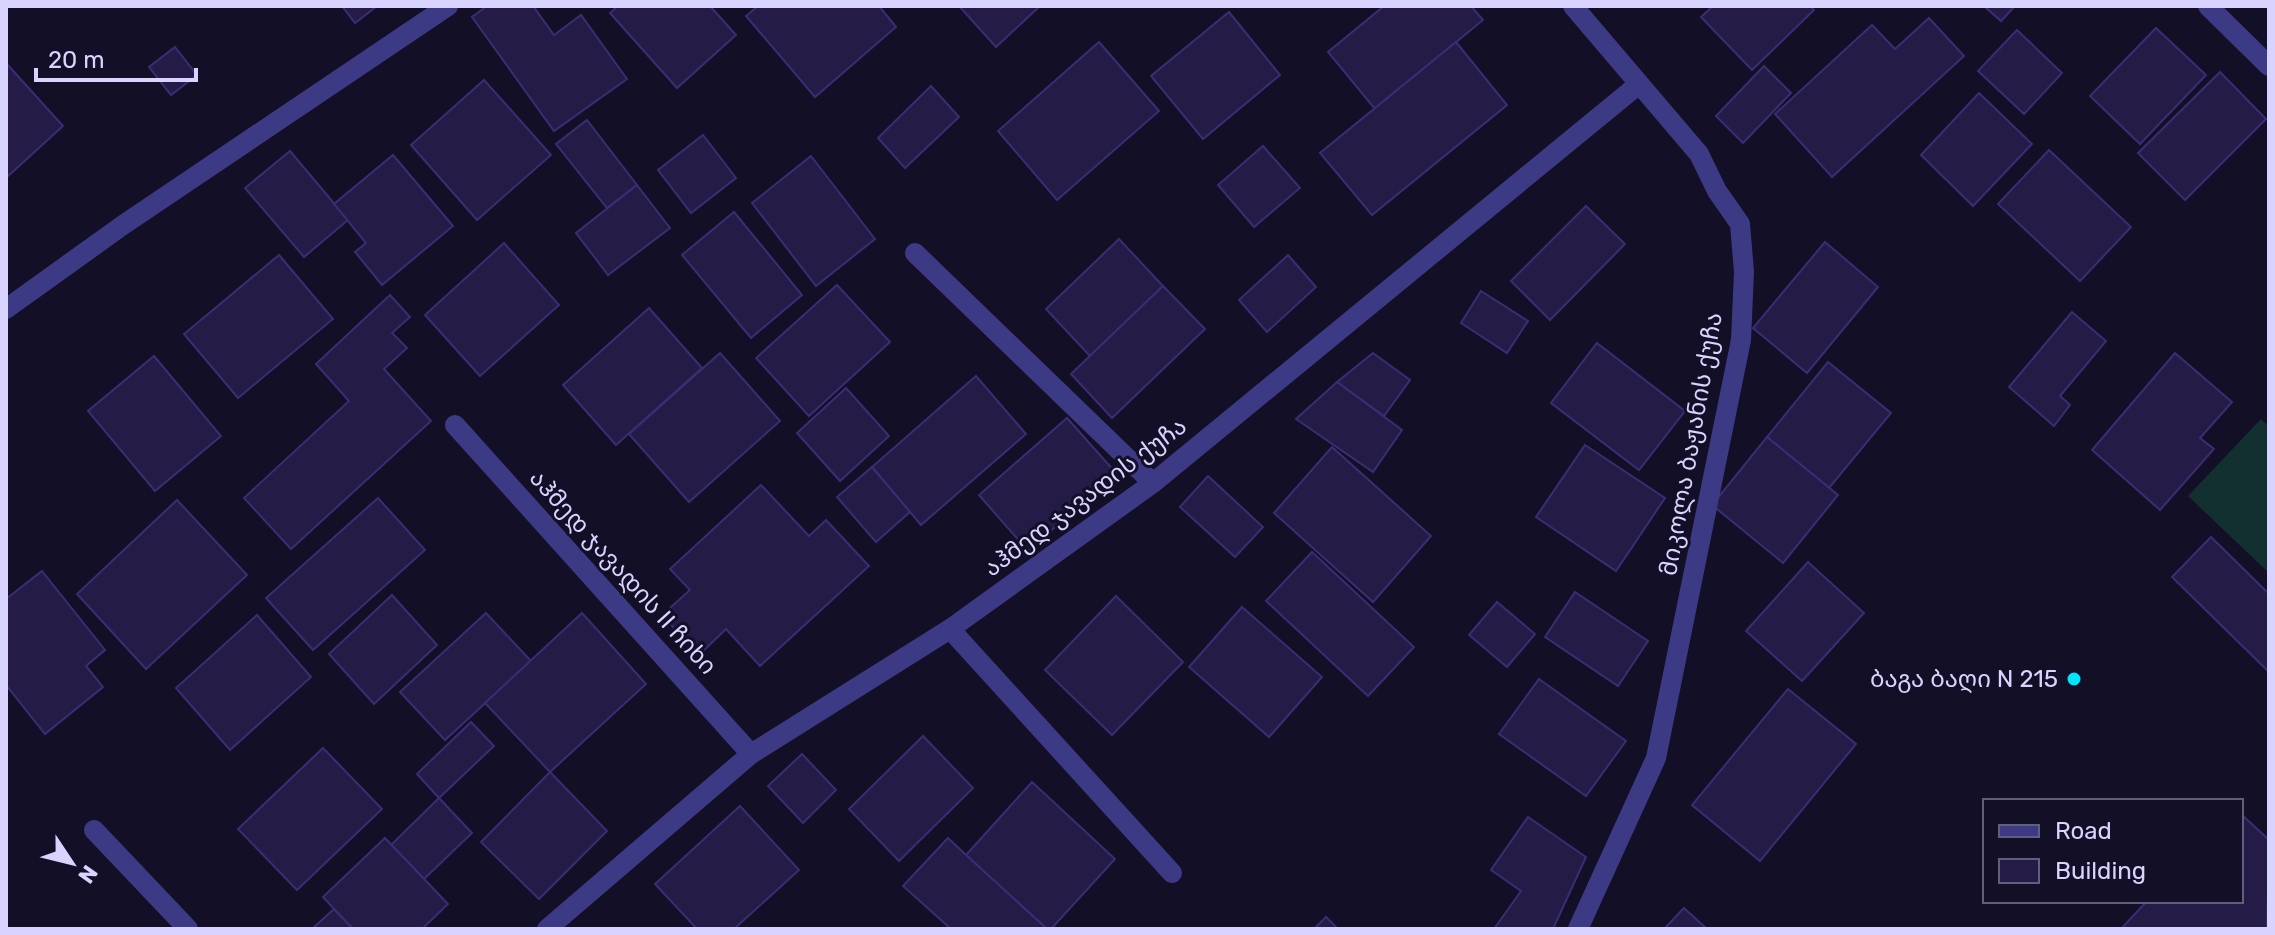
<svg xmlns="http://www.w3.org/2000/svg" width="2275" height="935" viewBox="0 0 2275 935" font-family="Rubik,'Noto Sans Georgian',sans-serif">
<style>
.pitch{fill:#12302f}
.building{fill:#241b47;stroke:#3b2d73;stroke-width:2}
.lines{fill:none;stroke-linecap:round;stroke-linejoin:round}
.service{stroke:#3d3a85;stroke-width:20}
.minor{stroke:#3d3a85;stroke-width:20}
.poi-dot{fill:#00e5ff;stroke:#130f26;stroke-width:3}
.labels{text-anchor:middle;stroke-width:6;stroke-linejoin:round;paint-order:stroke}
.street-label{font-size:24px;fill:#d9d4ff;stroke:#130f26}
.poi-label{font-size:24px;fill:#d9d4ff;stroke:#130f26;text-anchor:end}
</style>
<rect width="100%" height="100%" fill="#130f26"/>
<polygon class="pitch" points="2261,419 2269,427 2269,573 2188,496"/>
<g class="building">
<polygon points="342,6 377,6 355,23"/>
<polygon points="487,6 533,6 554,35 581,15 627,79 554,131 472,17"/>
<polygon points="618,6 710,6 736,35 677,88 610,13"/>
<polygon points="758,6 879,6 896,27 815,97 746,16"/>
<polygon points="959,6 1040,6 996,47"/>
<polygon points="1384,6 1471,6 1483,20 1375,109 1328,52"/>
<polygon points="1713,6 1810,6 1814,10 1752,70 1701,17"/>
<polygon points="1984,6 2015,6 2001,21"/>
<polygon points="1229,12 1280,75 1203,139 1151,76"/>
<polygon points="1929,18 1964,56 1832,177 1775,114 1872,25 1895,49"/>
<polygon points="2156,28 2206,75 2140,144 2090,96"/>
<polygon points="2017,30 2062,73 2024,114 1978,71"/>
<polygon points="1099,42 1159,111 1057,200 998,131"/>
<polygon points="1456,42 1507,105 1372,215 1320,153"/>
<polygon points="175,47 197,75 171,95 149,67"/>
<polygon points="6,63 63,126 6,178"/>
<polygon points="1764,66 1791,93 1743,143 1716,116"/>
<polygon points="2220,72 2266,119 2185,200 2138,153"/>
<polygon points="484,80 551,155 477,220 411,145"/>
<polygon points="931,86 959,117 905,168 878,138"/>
<polygon points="1979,93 2032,144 1973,206 1921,155"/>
<polygon points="587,120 637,185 607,208 556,144"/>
<polygon points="703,135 736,178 691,213 658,170"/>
<polygon points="1263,146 1300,188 1254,227 1218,185"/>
<polygon points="2049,150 2131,227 2080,281 1998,204"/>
<polygon points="290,151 348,220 304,257 245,188"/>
<polygon points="393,155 453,226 382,285 355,252 366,243 334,204"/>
<polygon points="811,156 875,239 816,286 752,203"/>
<polygon points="637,185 670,228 608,275 576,233"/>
<polygon points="1586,206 1625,244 1550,320 1511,281"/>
<polygon points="734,212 802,295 751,338 682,255"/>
<polygon points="1119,239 1163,286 1090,356 1046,309"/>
<polygon points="1825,242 1878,287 1807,373 1753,328"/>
<polygon points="504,243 559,305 480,376 425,315"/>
<polygon points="279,255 333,319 238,398 184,334"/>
<polygon points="1288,255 1316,287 1267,332 1239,300"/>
<polygon points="837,285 890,342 809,416 756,358"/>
<polygon points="1163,286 1205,329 1112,418 1071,374"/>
<polygon points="1481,291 1528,321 1507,353 1461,323"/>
<polygon points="390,295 410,317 392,333 407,348 384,369 431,421 291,549 244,498 349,401 316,364"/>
<polygon points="649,308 702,368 616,445 563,385"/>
<polygon points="2072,312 2106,341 2060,396 2070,405 2054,426 2009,387"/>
<polygon points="1597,343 1685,411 1639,470 1551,403"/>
<polygon points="720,353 780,421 689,502 629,434"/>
<polygon points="1373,353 1410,380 1384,416 1337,382"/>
<polygon points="2175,353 2232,402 2200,438 2214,449 2160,510 2092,450"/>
<polygon points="154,356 221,436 155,491 88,411"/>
<polygon points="1828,362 1891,413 1829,488 1767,437"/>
<polygon points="976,376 1026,434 921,525 872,467"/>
<polygon points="1337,382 1402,430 1373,472 1296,419"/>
<polygon points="846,388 889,436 840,481 797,433"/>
<polygon points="1067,418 1116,473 1028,551 979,495"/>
<polygon points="1767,437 1838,495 1783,563 1712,505"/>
<polygon points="1585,445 1665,498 1616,571 1536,517"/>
<polygon points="1332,447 1431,536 1373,602 1274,513"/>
<polygon points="872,467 910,512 876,542 837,497"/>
<polygon points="1208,476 1263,527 1235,557 1180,507"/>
<polygon points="761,485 809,536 826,520 869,566 760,666 726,629 699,655 662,615 690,590 670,569"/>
<polygon points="378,498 425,550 313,650 266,598"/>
<polygon points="177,500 247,575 146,669 77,594"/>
<polygon points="2211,537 2269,594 2269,672 2172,577"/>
<polygon points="1312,552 1414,647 1368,696 1266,601"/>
<polygon points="1808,562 1864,613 1802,681 1746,631"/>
<polygon points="42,571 105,650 86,666 103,687 45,734 6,685 6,599"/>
<polygon points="1575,592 1648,641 1618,686 1545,637"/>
<polygon points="392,595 437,645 374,704 329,654"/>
<polygon points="1116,596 1183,662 1112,735 1045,670"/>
<polygon points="1497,602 1535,634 1507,667 1469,635"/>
<polygon points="1242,607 1322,677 1269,737 1189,667"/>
<polygon points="486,613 531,661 445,740 400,692"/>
<polygon points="582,613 646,684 550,772 485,703"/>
<polygon points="257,615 311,677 230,750 176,688"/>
<polygon points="1539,679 1626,741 1586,796 1499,734"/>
<polygon points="1788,689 1856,744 1760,861 1692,805"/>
<polygon points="471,722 494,746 439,798 417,774"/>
<polygon points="923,736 973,788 899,861 849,809"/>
<polygon points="323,748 382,809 297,890 238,829"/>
<polygon points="802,754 836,790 803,823 768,786"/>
<polygon points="550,772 607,831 539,899 481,842"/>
<polygon points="1032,782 1115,859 1051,929 1047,929 966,855"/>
<polygon points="439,798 472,833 424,879 391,845"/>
<polygon points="740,806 799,870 734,929 697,929 655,884"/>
<polygon points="2241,814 2269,840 2267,929 2121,929 2147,901 2241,901"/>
<polygon points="1528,817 1586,857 1553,929 1494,929 1521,891 1491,870"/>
<polygon points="385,838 448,904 422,929 353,929 323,897"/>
<polygon points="948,838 966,855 1047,929 951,929 903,886"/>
<polygon points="1684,908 1707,929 1664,929"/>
<polygon points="334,909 353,929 312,929"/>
<polygon points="1326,917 1338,929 1314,929"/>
</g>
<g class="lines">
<polyline class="service" points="950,629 1172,873"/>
<g class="minor">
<polyline points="1573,6 1699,154 1717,191 1740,224 1744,272 1741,340 1656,758 1578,929"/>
<polyline points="2208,6 2269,66"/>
<polyline points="915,253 1153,483"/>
<polyline points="6,309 123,225 448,6"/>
<polyline points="455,425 751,754"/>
<polyline points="94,830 188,929"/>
<polyline points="547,929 751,754 950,629 1153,483 1639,84"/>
</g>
</g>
<circle class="poi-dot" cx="2074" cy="679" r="8"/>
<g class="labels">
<g class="street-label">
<text transform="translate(1691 444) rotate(-80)" y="8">მიკოლა ბაჟანის ქუჩა</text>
<text transform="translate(1085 497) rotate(-37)" y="8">აჰმედ ჯავადის ქუჩა</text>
<text transform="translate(623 572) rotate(48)" y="8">აჰმედ ჯავადის II ჩიხი</text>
</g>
<g class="poi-label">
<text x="2058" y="687">ბაგა ბაღი N 215</text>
</g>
</g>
<rect width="2275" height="935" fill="none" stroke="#d9d4ff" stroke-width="16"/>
<rect x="1983" y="799" width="260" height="104" fill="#130f26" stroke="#625e7d" stroke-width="2"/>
<rect x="1999" y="825" width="40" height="12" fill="#3d3a85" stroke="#625e7d" stroke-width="2"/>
<text x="2055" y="839" font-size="24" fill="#d9d4ff">Road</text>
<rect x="1999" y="859" width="40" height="24" fill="#241b47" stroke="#625e7d" stroke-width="2"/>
<text x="2055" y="879" font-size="24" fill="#d9d4ff">Building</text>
<g transform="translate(72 863) rotate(125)" stroke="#130f26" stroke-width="6" paint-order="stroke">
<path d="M0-6L14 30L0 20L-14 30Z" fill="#d9d4ff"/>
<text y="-12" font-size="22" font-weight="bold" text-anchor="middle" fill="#d9d4ff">N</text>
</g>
<path d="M36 68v12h160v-12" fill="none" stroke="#d9d4ff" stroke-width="4"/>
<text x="48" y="68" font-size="24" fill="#d9d4ff" stroke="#130f26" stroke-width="6" paint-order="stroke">20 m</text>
</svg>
